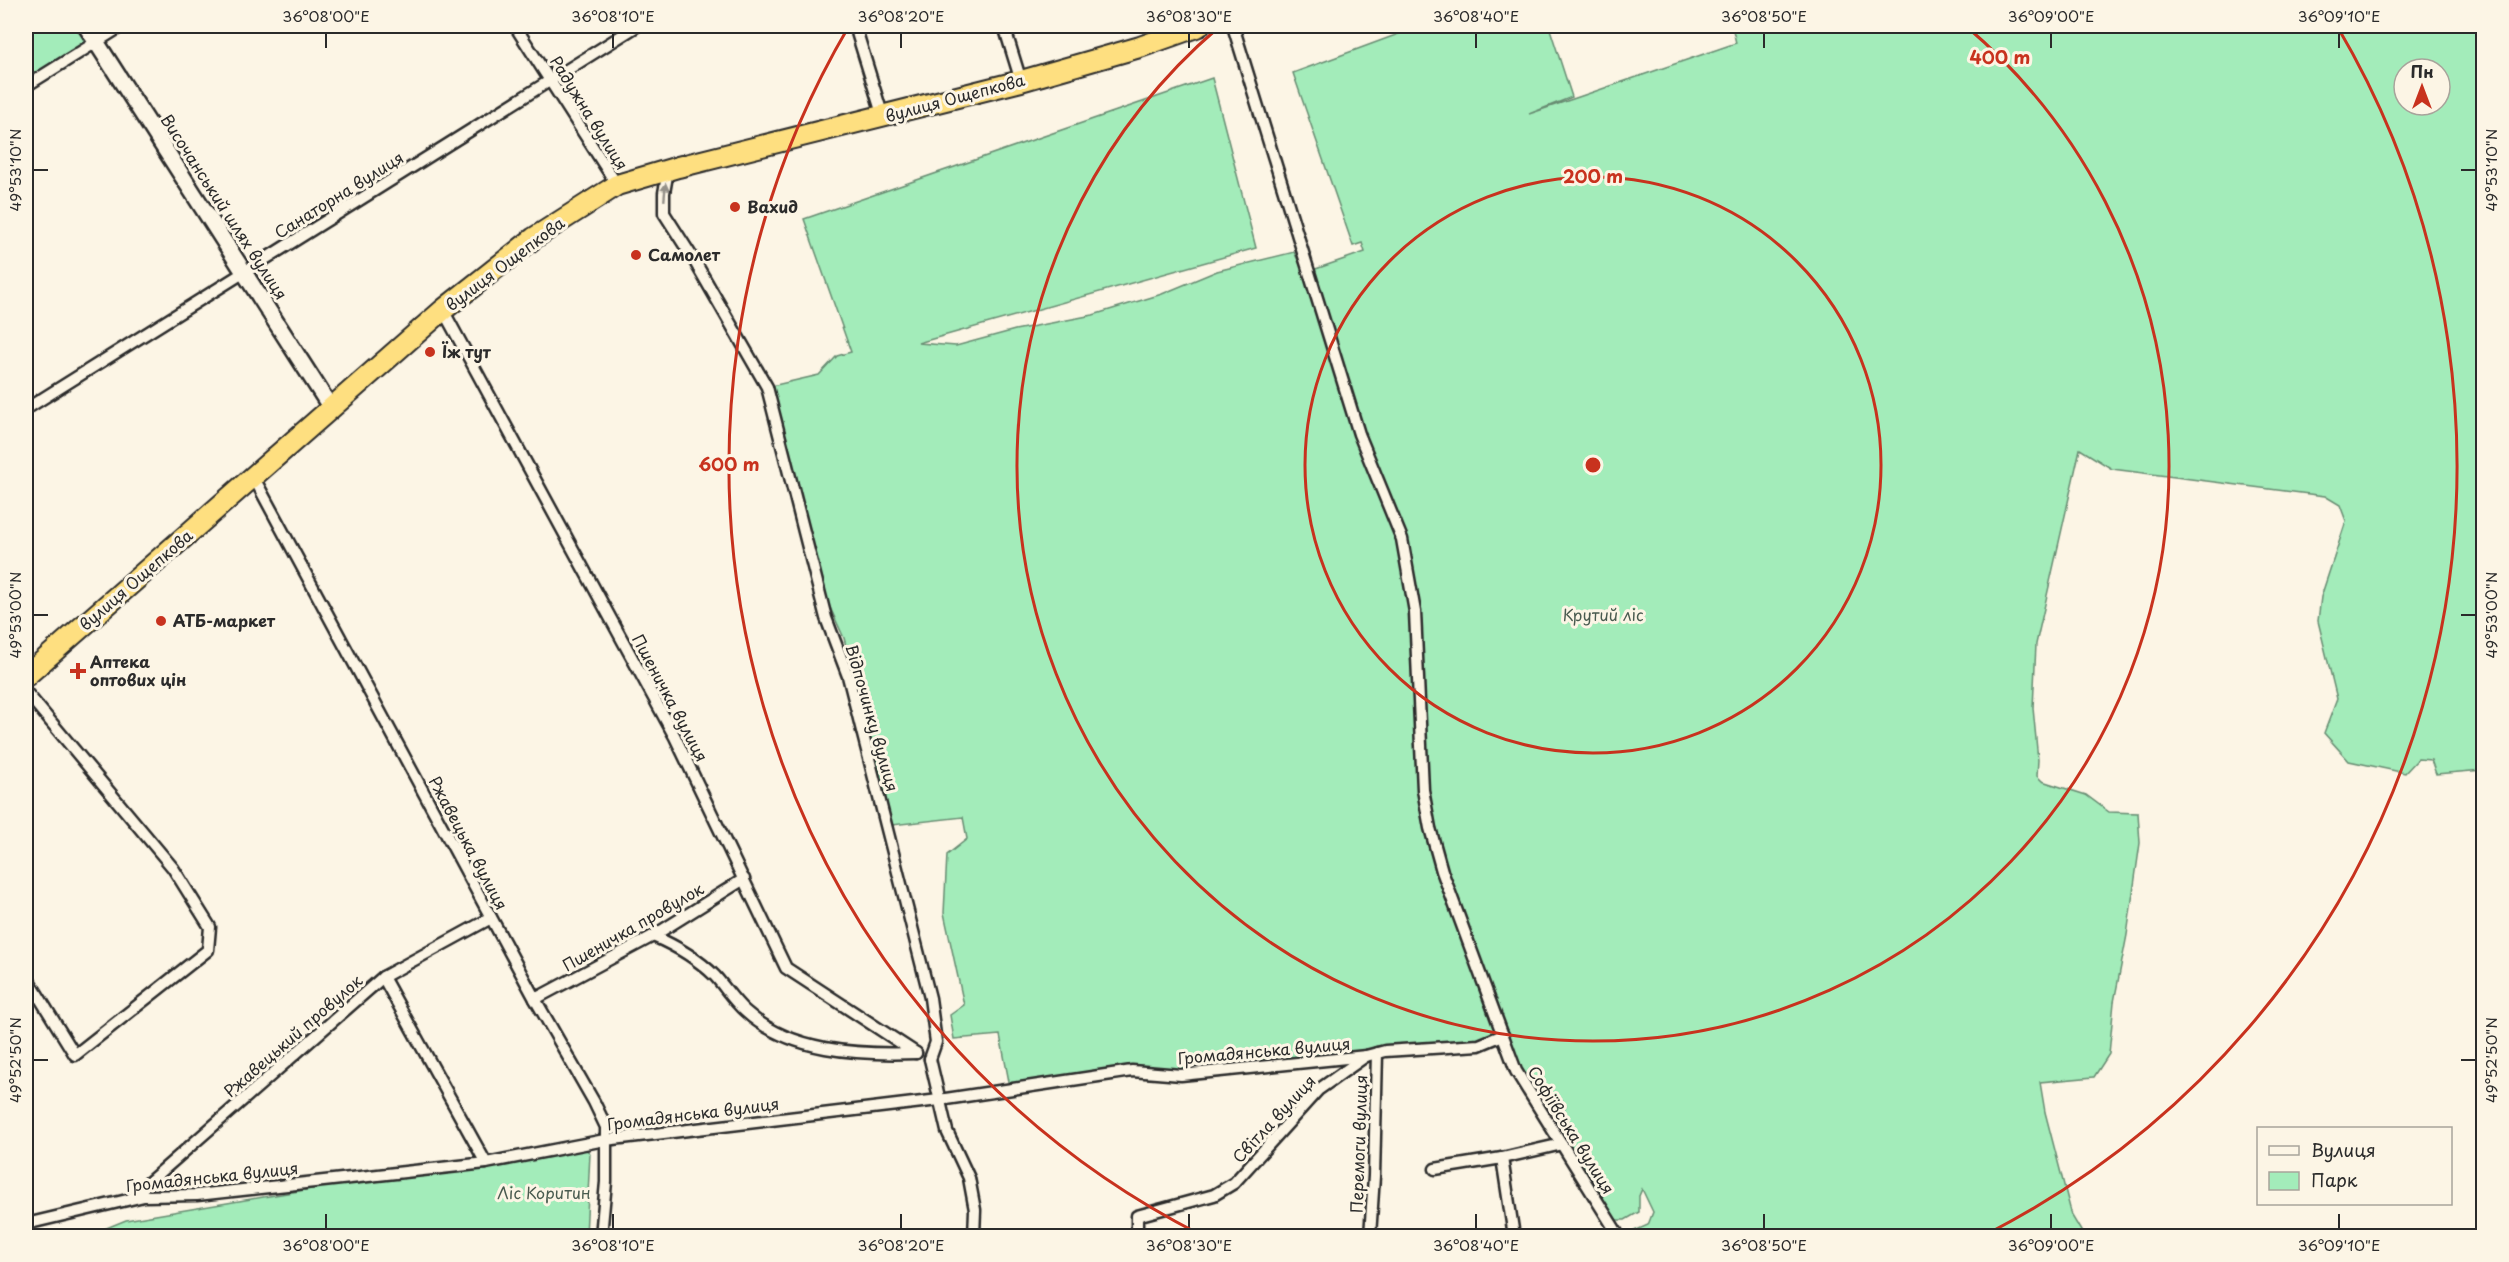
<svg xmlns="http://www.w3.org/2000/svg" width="2509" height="1262" viewBox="0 0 2509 1262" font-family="'Playpen Sans',sans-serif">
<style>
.green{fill:#a3ecba;stroke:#678c72;stroke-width:1.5;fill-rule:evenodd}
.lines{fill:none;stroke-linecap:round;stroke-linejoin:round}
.street-casing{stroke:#2b2b2b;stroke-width:15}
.secondary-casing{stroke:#2b2b2b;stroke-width:20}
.highway-casing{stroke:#2b2b2b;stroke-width:24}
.street{stroke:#fcf5e5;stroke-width:10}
.secondary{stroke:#fcf5e5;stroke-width:15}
.highway{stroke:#fedf80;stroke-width:20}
.oneway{fill:#949088}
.ticks{fill:none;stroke:#2b2b2b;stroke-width:2}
.ring{fill:none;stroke:#c8321e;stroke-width:3}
.poi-dot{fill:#c8321e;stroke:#fcf5e5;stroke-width:2}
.labels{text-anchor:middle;stroke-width:6;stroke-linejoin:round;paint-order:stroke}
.street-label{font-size:16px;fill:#2b2b2b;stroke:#fcf5e5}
.poi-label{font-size:16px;font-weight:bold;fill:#2b2b2b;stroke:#fcf5e5;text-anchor:start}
.park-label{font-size:16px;fill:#495b4f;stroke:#fcf5e5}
.centre{fill:#c8321e;stroke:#fcf5e5;stroke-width:3}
.ring-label{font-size:18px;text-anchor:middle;font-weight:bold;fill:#c8321e;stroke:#fcf5e5;stroke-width:6;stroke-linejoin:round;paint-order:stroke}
.neatline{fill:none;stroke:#2b2b2b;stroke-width:2}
.ticks-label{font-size:15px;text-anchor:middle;fill:#2b2b2b}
</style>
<rect width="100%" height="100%" fill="#fcf5e5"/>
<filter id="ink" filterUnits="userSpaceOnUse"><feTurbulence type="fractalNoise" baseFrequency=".0167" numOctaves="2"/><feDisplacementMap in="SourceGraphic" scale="12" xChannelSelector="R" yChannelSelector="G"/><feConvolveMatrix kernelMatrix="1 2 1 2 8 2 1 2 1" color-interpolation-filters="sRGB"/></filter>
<g filter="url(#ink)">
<g class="green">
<polygon points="26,26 77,26 88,43 26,81"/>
<path d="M1420 26H1549L1572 97 1529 114 1736 43 1732 26H2483V770L2436 774 2431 760 2418 759 2405 773 2349 761 2324 733 2337 699 2318 621 2321 597 2346 521 2340 505 2325 496 2112 469 2080 449 2036 644 2033 708 2038 760 2037 776 2042 781 2086 795 2109 812 2138 813 2140 843 2127 935 2114 1002 2109 1054 2094 1077 2040 1082 2045 1112 2072 1216 2084 1236H1623L1648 1225 1653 1212 1642 1189 1639 1196V1212L1625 1220H1614L1593 1178H1582L1550 1130 1566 1106 1561 1099C1528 1099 1514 1064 1504 1037L1355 1058 1010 1087 1000 1035 954 1039 950 1015 964 1005 944 913 947 855 967 839 963 817 892 825 869 751 858 691 844 638 817 579 791 479 784 429 767 387 819 375 837 356 851 352 804 219 1212 78 1256 248 918 343 956 346 1015 330 1093 315 1162 294 1217 271 1294 252 1304 273 1365 252 1362 243 1353 246 1293 73ZM2404 69H2440V105H2404Z"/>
<polygon points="579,1144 590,1153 586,1236 87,1236 126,1220"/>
</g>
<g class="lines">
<g class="street-casing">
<g id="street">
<polyline points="515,26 617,185"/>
<polyline points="855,26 883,117"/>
<polyline points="1004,26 1021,81"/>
<polyline points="1233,26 1359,434 1402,539 1415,612 1423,790 1430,828 1442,871 1516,1071 1619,1236"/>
<polyline points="26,86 122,26"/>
<polyline points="668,170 664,193 664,213 694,260 767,387 826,618 848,676 930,998 936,1042 930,1059"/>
<polyline points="443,310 675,737 786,968 916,1053"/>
<polyline points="26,409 637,26"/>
<polyline points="253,476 535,999 594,1102 606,1127 606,1182 601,1236"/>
<polyline points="26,692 173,868 210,927 208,950 75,1055 28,979"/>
<path d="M653 936C674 945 698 959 715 976 725 987 733 1000 745 1011 789 1052 859 1055 916 1053"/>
<polyline points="383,977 486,1163"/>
<polyline points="535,999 653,936 744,879"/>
<polyline points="930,1059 947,1131 969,1178 975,1210 974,1236"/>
<polyline points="1502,1158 1514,1236"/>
<polyline points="1435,1169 1502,1158 1562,1144"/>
<polyline points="131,1198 383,977 491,918"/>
<polyline points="26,1224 144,1196 197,1195 486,1163 605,1140 939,1100 1132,1071 1181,1075 1366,1056"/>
<polyline points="1137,1236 1137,1216 1214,1195 1234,1183 1318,1090 1366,1056 1385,1051 1479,1045 1503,1035"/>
<polyline points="1370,1236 1374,1176 1377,1053"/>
</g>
</g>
<g class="secondary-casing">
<polyline id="secondary" points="86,26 331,408"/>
</g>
<g class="highway-casing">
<polyline id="highway" points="26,676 443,310 534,238 617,185 678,167 1021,81 1140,47 1199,26"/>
</g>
<use href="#street" class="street"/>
<use href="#secondary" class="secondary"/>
<use href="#highway" class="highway"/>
</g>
<defs><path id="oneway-solid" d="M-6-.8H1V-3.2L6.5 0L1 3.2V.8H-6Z" transform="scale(1.5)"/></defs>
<use class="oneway" href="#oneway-solid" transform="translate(665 192) rotate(-85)"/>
</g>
<path class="ticks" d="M326 33V48M613 33V48M901 33V48M1189 33V48M1476 33V48M1764 33V48M2051 33V48M2339 33V48M33 170H48M2461 170H2476M33 615H48M2461 615H2476M33 1060H48M2461 1060H2476M326 1214V1229M613 1214V1229M901 1214V1229M1189 1214V1229M1476 1214V1229M1764 1214V1229M2051 1214V1229M2339 1214V1229"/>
<g class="ring">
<circle cx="1593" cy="465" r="288"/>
<path d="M1967 27A576 576 0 1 1 1219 27"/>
<path d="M1201 1235A864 864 0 0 1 849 26M2337 26A864 864 0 0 1 1985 1235"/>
</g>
<g class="poi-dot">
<circle cx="735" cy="207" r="6"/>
<circle cx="636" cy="255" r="6"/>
<circle cx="430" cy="352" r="6"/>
<circle cx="161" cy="621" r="6"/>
<path d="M75 662h6v6h6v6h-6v6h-6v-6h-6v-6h6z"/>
</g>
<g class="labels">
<g class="street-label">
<text transform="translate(955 98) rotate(-15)" y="6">вулиця Ощепкова</text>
<text transform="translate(589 113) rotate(58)" y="6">Радужна вулиця</text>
<text transform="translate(339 195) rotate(-32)" y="6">Санаторна вулиця</text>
<text transform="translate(224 207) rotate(57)" y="6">Височанський шлях вулиця</text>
<text transform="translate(505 264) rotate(-37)" y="6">вулиця Ощепкова</text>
<text transform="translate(136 580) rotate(-41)" y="6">вулиця Ощепкова</text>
<text transform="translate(670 698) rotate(62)" y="6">Пшеничка вулиця</text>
<text transform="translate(872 718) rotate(74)" y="6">Відпочинку вулиця</text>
<text transform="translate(468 843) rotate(62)" y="6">Ржавецька вулиця</text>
<text transform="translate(633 927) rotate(-30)" y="6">Пшеничка провулок</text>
<text transform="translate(293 1036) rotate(-41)" y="6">Ржавецький провулок</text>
<text transform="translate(1264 1051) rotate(-5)" y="6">Громадянська вулиця</text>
<text transform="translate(693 1114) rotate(-7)" y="6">Громадянська вулиця</text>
<text transform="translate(1274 1119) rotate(-47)" y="6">Світла вулиця</text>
<text transform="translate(1571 1130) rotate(58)" y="6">Софіївська вулиця</text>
<text transform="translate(1359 1144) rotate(-88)" y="6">Перемоги вулиця</text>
<text transform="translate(212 1177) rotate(-6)" y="6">Громадянська вулиця</text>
</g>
<g class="poi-label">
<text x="747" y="213">Вахид</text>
<text x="648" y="261">Самолет</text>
<text x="442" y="358">Їж тут</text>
<text x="173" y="627">АТБ-маркет</text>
<text x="90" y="668">Аптека<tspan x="90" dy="18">оптових цін</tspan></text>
</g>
<g class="park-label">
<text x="1603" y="621">Крутий ліс</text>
<text x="544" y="1199">Ліс Коритин</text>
</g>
</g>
<circle cx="1593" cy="465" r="9" class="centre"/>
<g class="ring-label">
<text x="2000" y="64">400 m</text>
<text x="1593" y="183">200 m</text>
<text x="729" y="471">600 m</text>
</g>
<rect width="2509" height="1262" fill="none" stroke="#fcf5e5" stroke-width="66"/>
<rect x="2257" y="1127" width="195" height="78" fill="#fcf5e5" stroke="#a8a49b" stroke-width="1.5"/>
<rect x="2269" y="1146" width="30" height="9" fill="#fcf5e5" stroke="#a8a49b" stroke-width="1.5"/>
<text x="2311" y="1157" font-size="18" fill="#2b2b2b">Вулиця</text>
<rect x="2269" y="1172" width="30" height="18" fill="#a3ecba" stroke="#a8a49b" stroke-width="1.5"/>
<text x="2311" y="1187" font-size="18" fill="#2b2b2b">Парк</text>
<g transform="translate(2422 87)"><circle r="28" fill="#fcf5e5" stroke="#a8a49b" stroke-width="1.5"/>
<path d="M0-4.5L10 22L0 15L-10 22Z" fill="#c8321e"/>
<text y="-9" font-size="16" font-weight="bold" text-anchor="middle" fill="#2b2b2b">Пн</text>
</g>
<rect x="33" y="33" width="2443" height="1196" class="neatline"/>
<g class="ticks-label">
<text x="326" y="22">36°08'00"E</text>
<text x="613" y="22">36°08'10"E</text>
<text x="901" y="22">36°08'20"E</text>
<text x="1189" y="22">36°08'30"E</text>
<text x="1476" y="22">36°08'40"E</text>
<text x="1764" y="22">36°08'50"E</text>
<text x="2051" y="22">36°09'00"E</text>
<text x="2339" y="22">36°09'10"E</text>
<text transform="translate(16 170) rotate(-90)" y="5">49°53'10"N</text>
<text transform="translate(2492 170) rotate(-90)" y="5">49°53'10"N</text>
<text transform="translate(16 615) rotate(-90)" y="5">49°53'00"N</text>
<text transform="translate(2492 615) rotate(-90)" y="5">49°53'00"N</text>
<text transform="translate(16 1060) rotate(-90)" y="5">49°52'50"N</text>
<text transform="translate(2492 1060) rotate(-90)" y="5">49°52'50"N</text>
<text x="326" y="1251">36°08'00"E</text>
<text x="613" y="1251">36°08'10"E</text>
<text x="901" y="1251">36°08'20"E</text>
<text x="1189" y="1251">36°08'30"E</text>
<text x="1476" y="1251">36°08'40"E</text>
<text x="1764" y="1251">36°08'50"E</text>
<text x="2051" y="1251">36°09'00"E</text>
<text x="2339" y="1251">36°09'10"E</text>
</g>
</svg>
